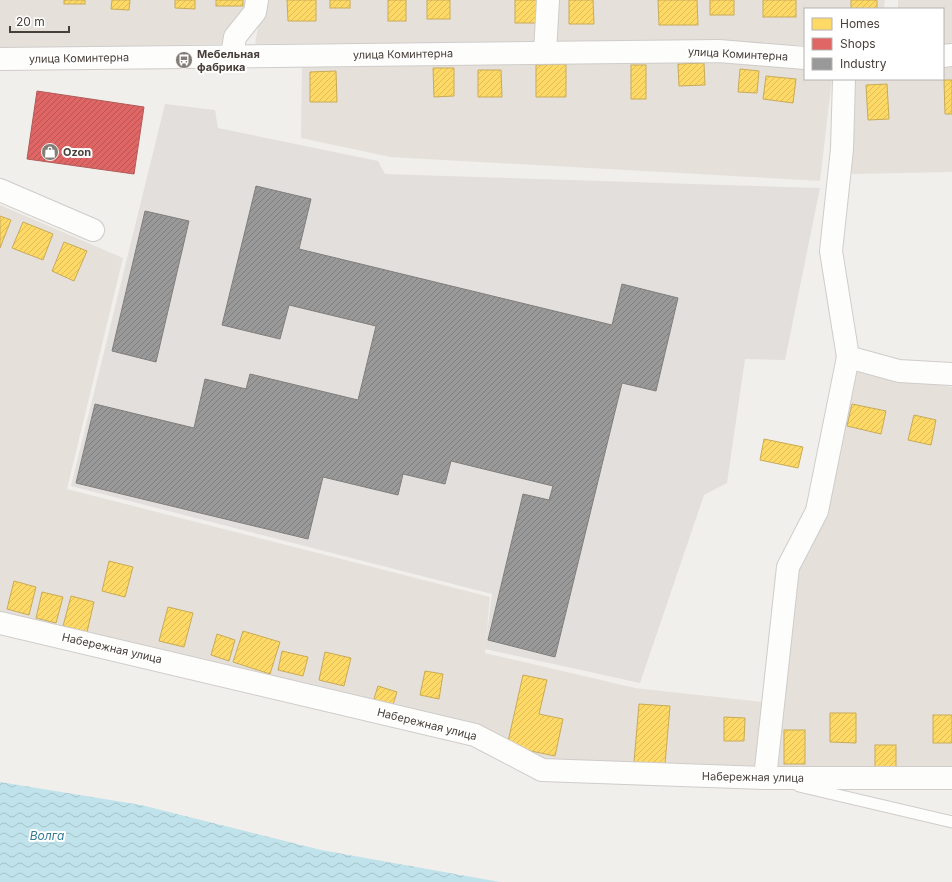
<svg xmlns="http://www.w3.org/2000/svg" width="952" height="882" viewBox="0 0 952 882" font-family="Inter,sans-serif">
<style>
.residential{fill:#e5e0da}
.industrial{fill:#e3dfdc}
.water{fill:url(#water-waves)}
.homes{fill:url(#homes-hatch);stroke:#c8ab58}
.shops{fill:url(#shops-hatch);stroke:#b25a58}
.industry{fill:url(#industry-hatch);stroke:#807e7c}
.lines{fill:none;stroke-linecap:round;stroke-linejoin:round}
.service-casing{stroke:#cfccca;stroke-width:13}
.minor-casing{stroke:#cfccca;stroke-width:24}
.tertiary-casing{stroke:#cfccca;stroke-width:24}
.service{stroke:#fdfdfc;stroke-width:11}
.minor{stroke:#fdfdfc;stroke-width:22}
.tertiary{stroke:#fdfdfc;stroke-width:22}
.labels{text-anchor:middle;stroke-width:4;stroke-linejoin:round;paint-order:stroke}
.poi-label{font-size:11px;font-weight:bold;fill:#473f38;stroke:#fff;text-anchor:start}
.street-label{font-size:11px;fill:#473f38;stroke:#fff}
.water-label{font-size:12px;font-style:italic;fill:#347b93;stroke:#fff}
</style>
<defs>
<pattern id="water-waves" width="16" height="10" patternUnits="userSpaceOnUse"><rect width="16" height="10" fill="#c0e2eb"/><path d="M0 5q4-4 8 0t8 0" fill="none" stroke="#a6c3ca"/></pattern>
<pattern id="homes-hatch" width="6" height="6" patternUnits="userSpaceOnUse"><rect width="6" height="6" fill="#ffd966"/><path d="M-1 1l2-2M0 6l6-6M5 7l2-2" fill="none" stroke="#dcbb59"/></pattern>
<pattern id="shops-hatch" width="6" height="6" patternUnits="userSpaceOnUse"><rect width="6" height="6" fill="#e06666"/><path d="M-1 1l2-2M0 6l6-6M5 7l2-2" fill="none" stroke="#b75555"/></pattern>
<pattern id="industry-hatch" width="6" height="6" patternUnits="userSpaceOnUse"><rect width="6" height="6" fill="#999"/><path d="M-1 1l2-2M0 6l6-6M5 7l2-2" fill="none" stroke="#7f7e7e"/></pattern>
</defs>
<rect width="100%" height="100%" fill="#f1efec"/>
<g class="residential">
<polygon points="0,0 247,0 247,4 223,44 0,49"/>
<polygon points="263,0 540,0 538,43 255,44"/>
<polygon points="555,0 885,0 884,9 805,9 805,45 553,43"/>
<polygon points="898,0 952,0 952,44 943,44 943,9 898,9"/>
<polygon points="716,59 805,69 805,79 832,79 820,181 390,157 301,138 302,63"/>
<polygon points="952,65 952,172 852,174 853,79 943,79 943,66"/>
<polygon points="0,205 123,258 67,489 490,597 485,653 635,688 763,702 754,770 543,760 0,615"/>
<polygon points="853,369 952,387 952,773 772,772 794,570"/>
</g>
<polygon class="industrial" points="165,104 215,110 218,128 378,161 385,174 820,188 785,360 745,359 727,483 704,495 640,683 485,649 492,594 71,486"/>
<polygon class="water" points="0,782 141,805 321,850 500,882 0,882"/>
<g class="homes">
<rect x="64" y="0" width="21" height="4"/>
<polygon points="112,0 130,0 129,10 111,9"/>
<polygon points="175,0 195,0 195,9 175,8"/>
<rect x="216" y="0" width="27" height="6"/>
<polygon points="287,0 316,0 316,21 288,21"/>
<rect x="330" y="0" width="20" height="8"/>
<rect x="388" y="0" width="18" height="21"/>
<rect x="427" y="0" width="23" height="19"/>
<rect x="515" y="0" width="22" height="23"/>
<polygon points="569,0 593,0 594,24 569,24"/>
<polygon points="658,0 697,0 698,25 659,25"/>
<rect x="710" y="0" width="24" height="15"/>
<rect x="763" y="0" width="33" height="17"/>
<rect x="851" y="0" width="26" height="9"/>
<polygon points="704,63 705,85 679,86 678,64"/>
<polygon points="566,64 566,97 536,97 536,65"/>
<rect x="631" y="65" width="15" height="34"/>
<polygon points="433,68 454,68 454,96 434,97"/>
<polygon points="740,69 759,71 757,93 738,92"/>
<polygon points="478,70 501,70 502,97 478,97"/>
<polygon points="336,71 337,102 310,102 310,72"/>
<polygon points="766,76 796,79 793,103 763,99"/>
<polygon points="944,80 952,80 952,114 945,114"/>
<polygon points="887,84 889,119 868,120 866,85"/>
<polygon points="0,216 11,220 0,248"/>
<polygon points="23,222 53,234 43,260 12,248"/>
<polygon points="64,242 87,251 74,281 52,271"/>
<polygon points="852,404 886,411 881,434 847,426"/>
<polygon points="914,415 936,420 931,445 908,440"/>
<polygon points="764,439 803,447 798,468 760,460"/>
<polygon points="109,561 133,567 125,597 102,591"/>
<polygon points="14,581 36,587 29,615 7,609"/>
<polygon points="42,592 63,597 56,623 36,618"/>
<polygon points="71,596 94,602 87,632 63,626"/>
<polygon points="168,607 193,613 184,647 159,641"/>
<polygon points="243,631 280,642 270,674 233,662"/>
<polygon points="217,634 235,640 229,661 211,655"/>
<polygon points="282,651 308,657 303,676 278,670"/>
<polygon points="325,652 351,658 344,686 319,680"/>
<polygon points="425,671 443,674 439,699 420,695"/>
<polygon points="523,675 547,680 539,714 563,719 555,756 507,746"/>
<polygon points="378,686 397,692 391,711 372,705"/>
<polygon points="639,704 670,706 665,764 634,762"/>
<polygon points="830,713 856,713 856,743 830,742"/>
<rect x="933" y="715" width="19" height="28"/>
<polygon points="724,717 745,718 744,741 724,741"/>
<rect x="784" y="730" width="21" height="34"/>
<rect x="875" y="745" width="21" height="28"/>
</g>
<polygon class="shops" points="37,91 144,107 134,174 27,159"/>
<g class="industry">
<polygon points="256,186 311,199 299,249 612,325 622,284 678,298 656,391 622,383 555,657 488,640 523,494 549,500 553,486 451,461 445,484 403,474 398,495 323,477 308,539 76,483 95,404 194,428 205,379 246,389 250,374 358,400 376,326 289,305 280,339 222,325"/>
<polygon points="145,211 189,221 156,362 112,351"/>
</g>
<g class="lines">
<g class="service-casing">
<polyline id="service" points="799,786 952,822"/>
</g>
<g class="minor-casing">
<g id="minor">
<polyline points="545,52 548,0"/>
<polyline points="232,55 235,37 255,12 257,0"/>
<polyline points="0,190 93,230"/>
<polyline points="848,357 899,371 952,374"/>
<polyline points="0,623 475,735 542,770 765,778 952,778"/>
<polyline points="765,778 788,567 817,511 848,357 831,251 842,149 844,79"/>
</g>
</g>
<g class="tertiary-casing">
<g id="tertiary">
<polyline points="943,56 952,55"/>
<polyline points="0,59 719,51 805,58"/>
</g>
</g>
<use href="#service" class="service"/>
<use href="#minor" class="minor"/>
<use href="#tertiary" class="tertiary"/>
</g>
<defs>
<g id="bus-disc" transform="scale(0.9)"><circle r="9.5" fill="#827d77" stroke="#fff"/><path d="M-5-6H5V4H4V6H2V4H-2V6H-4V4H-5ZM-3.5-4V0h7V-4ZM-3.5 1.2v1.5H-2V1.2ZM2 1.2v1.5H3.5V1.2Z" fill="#fff"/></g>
<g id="shop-disc" transform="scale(0.9)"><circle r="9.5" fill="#827d77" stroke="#fff"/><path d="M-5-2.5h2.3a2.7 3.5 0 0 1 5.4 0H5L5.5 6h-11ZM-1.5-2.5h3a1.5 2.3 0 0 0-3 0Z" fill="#fff"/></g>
</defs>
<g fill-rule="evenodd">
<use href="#bus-disc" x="184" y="60"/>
<use href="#shop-disc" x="50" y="152"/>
</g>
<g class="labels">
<g class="poi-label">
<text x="197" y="58">Мебельная<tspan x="197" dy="13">фабрика</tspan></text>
<text x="63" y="156">Ozon</text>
</g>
<g class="street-label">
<text transform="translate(403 54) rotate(-1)" y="4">улица Коминтерна</text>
<text transform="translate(738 54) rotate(3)" y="4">улица Коминтерна</text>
<text transform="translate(79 58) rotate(-1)" y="4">улица Коминтерна</text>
<text transform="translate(112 648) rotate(13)" y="4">Набережная улица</text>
<text transform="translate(427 724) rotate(14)" y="4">Набережная улица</text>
<text transform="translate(753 777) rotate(1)" y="4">Набережная улица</text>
</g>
<g class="water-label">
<text x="47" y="840">Волга</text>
</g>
</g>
<rect x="804" y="8" width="140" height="72" fill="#ffffff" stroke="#b5b2af"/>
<rect x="812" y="18" width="20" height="12" fill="#ffd966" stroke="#b5b2af"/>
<text x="840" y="28" font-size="12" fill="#473f38">Homes</text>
<rect x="812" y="38" width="20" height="12" fill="#e06666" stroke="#b5b2af"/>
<text x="840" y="48" font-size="12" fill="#473f38">Shops</text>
<rect x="812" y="58" width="20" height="12" fill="#999999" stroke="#b5b2af"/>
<text x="840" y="68" font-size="12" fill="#473f38">Industry</text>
<path d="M10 26v6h59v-6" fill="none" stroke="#473f38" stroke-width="2"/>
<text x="16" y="26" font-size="12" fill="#473f38" stroke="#ffffff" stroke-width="3" paint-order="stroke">20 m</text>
</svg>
